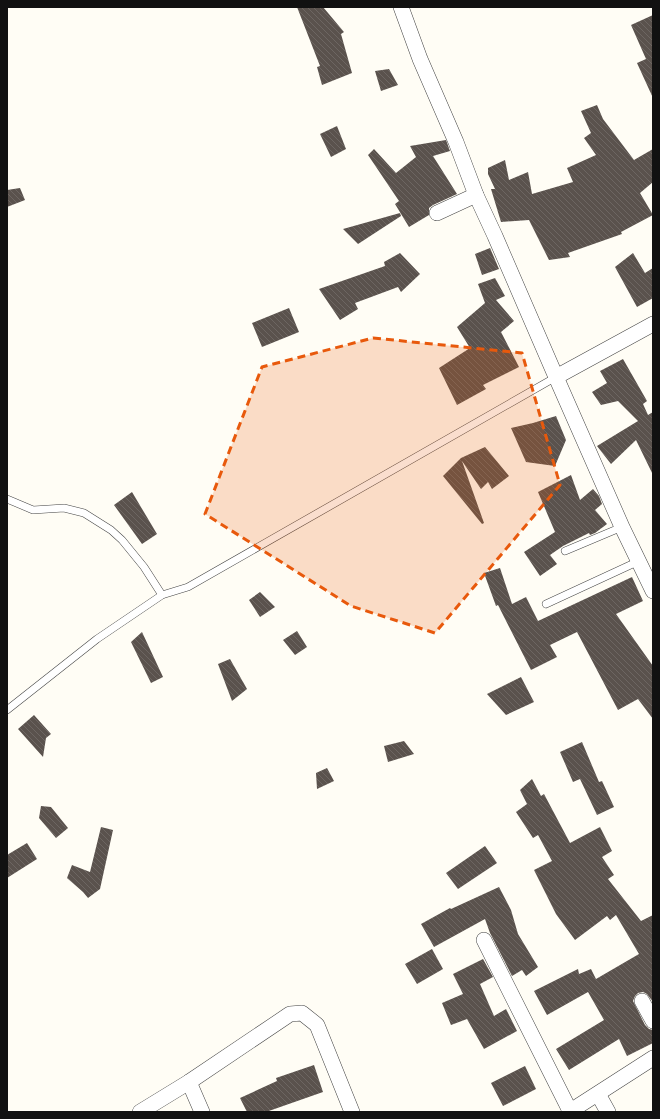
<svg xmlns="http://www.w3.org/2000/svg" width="660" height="1119" viewBox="0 0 660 1119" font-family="'PT Serif',serif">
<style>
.building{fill:url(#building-back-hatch)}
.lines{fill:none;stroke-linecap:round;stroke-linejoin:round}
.lane-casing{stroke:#444;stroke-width:8}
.street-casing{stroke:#444;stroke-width:16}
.lane{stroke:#fff;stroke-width:7}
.street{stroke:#fff;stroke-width:15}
.marked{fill:#e8590c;fill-opacity:0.2;stroke:#e8590c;stroke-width:3;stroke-dasharray:8 5;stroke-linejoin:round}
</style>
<defs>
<pattern id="building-back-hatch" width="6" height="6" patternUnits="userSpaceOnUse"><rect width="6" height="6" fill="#5a524d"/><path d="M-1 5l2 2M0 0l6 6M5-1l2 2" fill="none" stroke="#6d6662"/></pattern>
</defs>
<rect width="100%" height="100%" fill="#fffdf5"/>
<g class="building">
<polygon points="297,7 323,7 344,32 341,34 352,73 322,85 317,67 320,66"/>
<polygon points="653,15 653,98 637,63 646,59 631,25"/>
<polygon points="389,69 398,85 381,91 375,71"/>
<polygon points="597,105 603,119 634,160 653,149 653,182 640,193 653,215 621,232 622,234 568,253 570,257 549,260 529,220 501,222 491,189 495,189 488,174 488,168 505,160 509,180 528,172 532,194 573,182 567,168 596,155 584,138 591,133 581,111"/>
<polygon points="337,126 346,149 331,157 320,134"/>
<polygon points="446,140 450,151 433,156 457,194 433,205 429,208 429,215 409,227 395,204 399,201 368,155 374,149 396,173 416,157 410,146"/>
<polygon points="20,188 25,200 7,207 7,190"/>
<polygon points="400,213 401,216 358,244 343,229"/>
<polygon points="490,248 499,269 482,275 475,254"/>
<polygon points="400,253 420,274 401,292 398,287 355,303 358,309 340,320 319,289 385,266 384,262"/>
<polygon points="633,253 645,273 653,268 653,298 637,307 615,267"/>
<polygon points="495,278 505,296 496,300 514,321 501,332 519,367 483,385 486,389 457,405 439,368 470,348 457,327 485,303 478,284"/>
<polygon points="289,308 299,332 262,347 252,323"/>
<polygon points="623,359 647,401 643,404 648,415 653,412 653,475 636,440 611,464 597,446 638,421 618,401 601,405 592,392 607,383 600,371"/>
<polygon points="556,416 566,440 555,466 526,462 511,428 533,423"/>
<polygon points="485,447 509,476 492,489 488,482 481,489 462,461 484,523 482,524 443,476 461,458"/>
<polygon points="571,475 580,500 593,489 599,496 602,504 595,510 607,524 595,533 590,535 589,533 563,546 550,555 557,564 540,576 524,552 555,532 538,492"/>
<polygon points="132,492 157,534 142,544 114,505"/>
<polygon points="500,568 512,604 526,597 538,621 632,577 643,601 616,614 653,666 653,719 638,699 618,710 577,632 550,645 557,657 531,670 498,605 496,606 484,573"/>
<polygon points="260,592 275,607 260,617 249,600"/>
<polygon points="297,631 307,647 295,655 283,640"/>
<polygon points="142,632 163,677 151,683 131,642"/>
<polygon points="230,659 247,689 232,701 218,664"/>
<polygon points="521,677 534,702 506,715 487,694"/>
<polygon points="34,715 51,734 46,738 43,757 18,729"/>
<polygon points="404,741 414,754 388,762 384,746"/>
<polygon points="582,742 599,782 602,781 614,807 597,815 580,779 573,782 560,752"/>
<polygon points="327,768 334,781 317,789 316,773"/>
<polygon points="532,779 541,796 544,794 570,843 600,827 612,851 602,857 614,875 608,879 641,921 653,915 653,1002 647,994 643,992 638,993 635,996 633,1001 645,1025 649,1029 653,1030 653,1043 627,1056 619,1039 569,1070 556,1049 604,1020 588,992 547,1015 534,991 578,969 579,974 591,969 596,979 639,954 616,915 610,920 607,916 575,940 556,914 534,870 552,861 538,835 533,838 516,812 527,804 520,790"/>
<polygon points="41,806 51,807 68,828 56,838 39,818"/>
<polygon points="101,827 113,830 100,889 88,898 83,892 67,878 72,865 90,872"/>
<polygon points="27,843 37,859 7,878 7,855"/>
<polygon points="485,846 497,863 458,889 446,873"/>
<polygon points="499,887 511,910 518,934 538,967 526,976 522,970 512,976 490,933 485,919 434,947 421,924 450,908 451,909"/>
<polygon points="432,949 443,969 417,984 405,964"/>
<polygon points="483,959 493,977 480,984 494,1016 506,1009 517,1031 484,1049 467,1019 451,1025 442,1003 463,994 453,974"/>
<polygon points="314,1065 323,1092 266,1112 247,1112 240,1098 277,1081 276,1078"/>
<polygon points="525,1066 536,1089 503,1106 491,1083"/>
</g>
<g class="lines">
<g class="lane-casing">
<g id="lane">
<polyline points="7,499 33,510 64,508 84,513 111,530 122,540 144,567 162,595 188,587 556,377"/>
<polyline points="565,551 622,527"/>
<polyline points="546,604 639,561"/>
<polyline points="7,710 97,639 162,595"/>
</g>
</g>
<g class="street-casing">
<g id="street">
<polyline points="401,7 420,59 456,142 476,195 495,236 556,377"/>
<polyline points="437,213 476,195"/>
<polyline points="653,324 556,377 622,527 653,591"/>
<polyline points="484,940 570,1111"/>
<polyline points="642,1001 653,1021"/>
<polyline points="189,1082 202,1112"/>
<polyline points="598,1094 608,1112"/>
<polyline points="140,1112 189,1082 290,1014 302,1013 317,1025 352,1112"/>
<polyline points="569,1112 653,1058"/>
</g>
</g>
<use href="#lane" class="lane"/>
<use href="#street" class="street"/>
</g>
<path class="marked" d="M373 338 522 353 560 485 435 633 351 606 205 514 262 367Z"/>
<rect width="660" height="1119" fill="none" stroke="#111111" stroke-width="16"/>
</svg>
